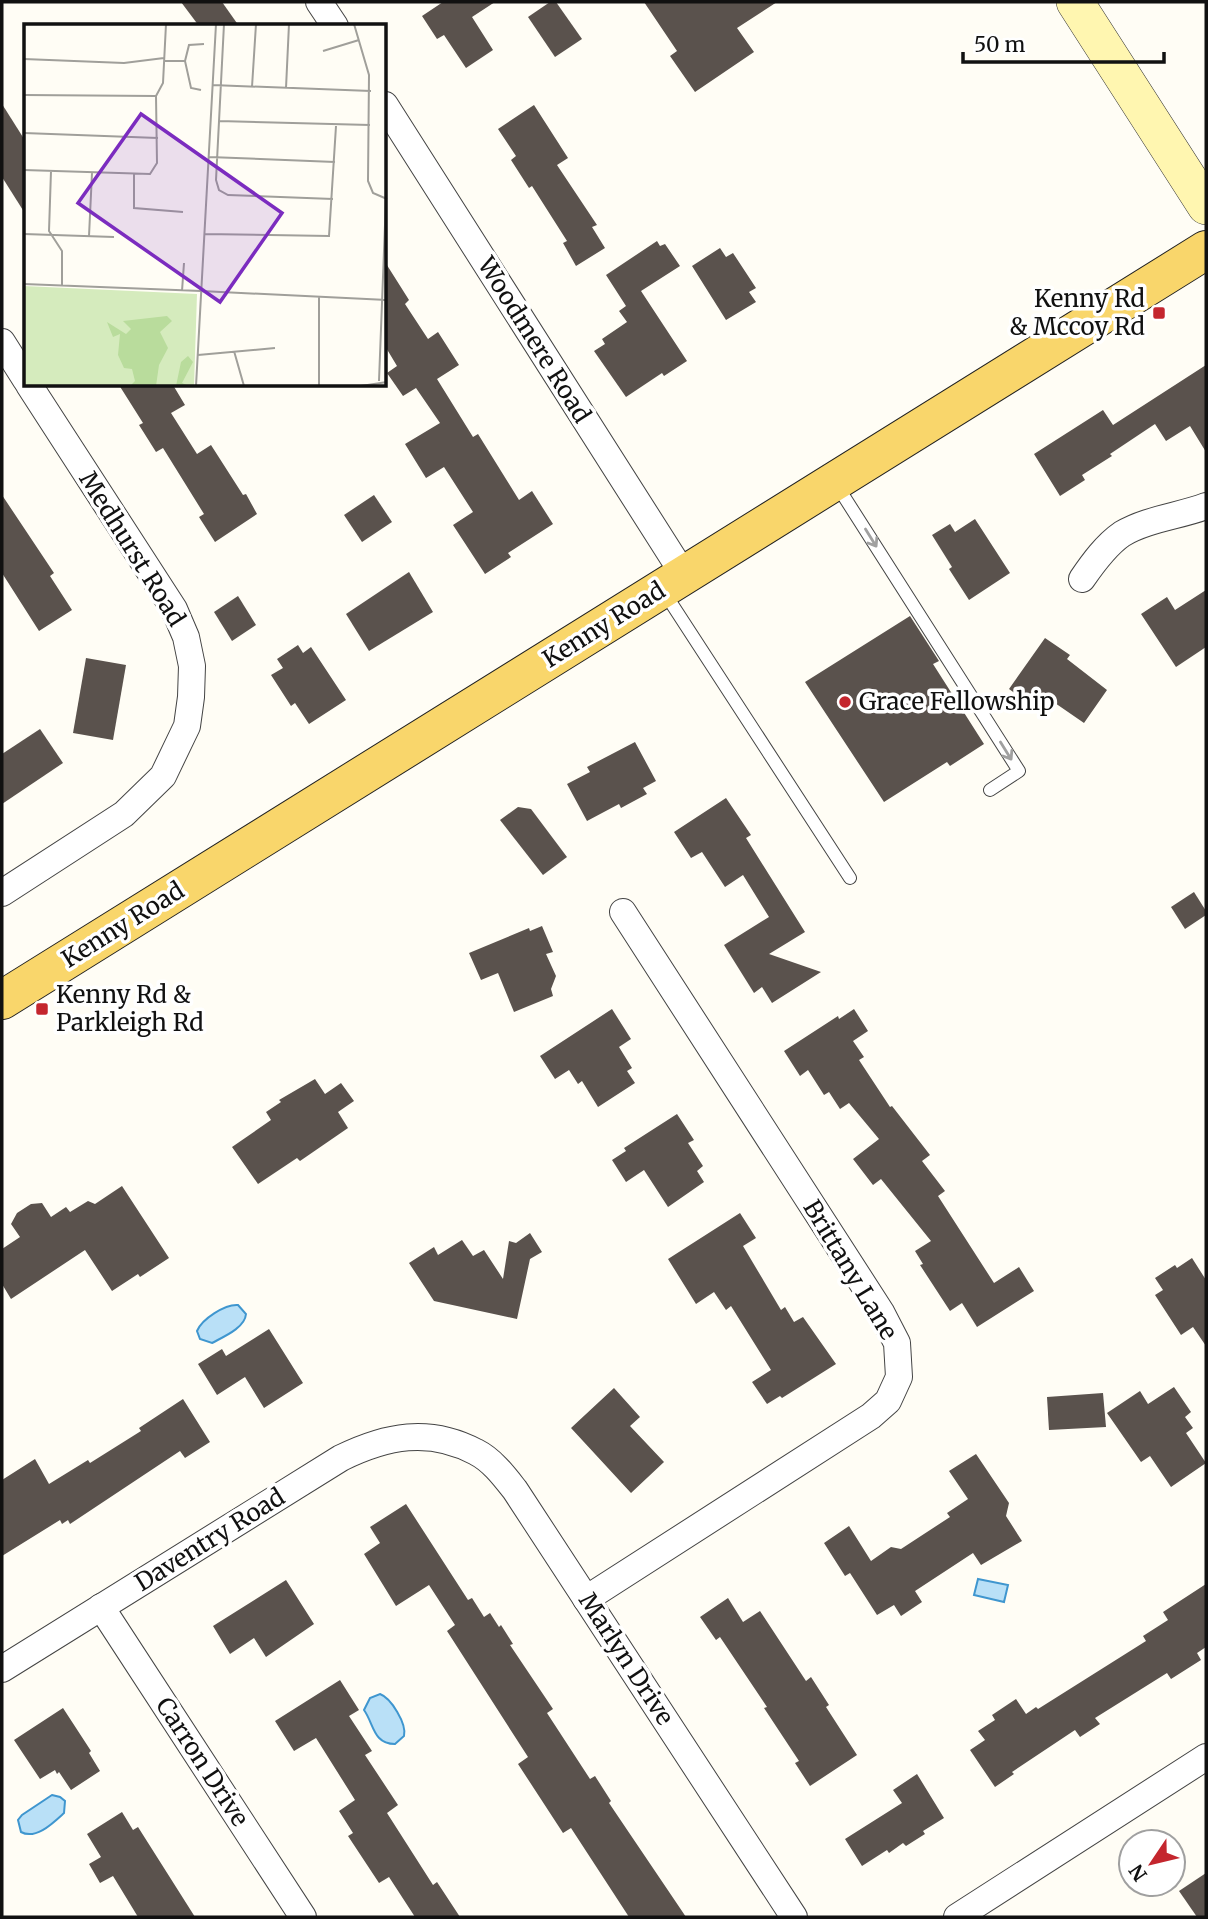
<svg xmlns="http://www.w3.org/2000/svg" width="1208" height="1919" viewBox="0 0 1208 1919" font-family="Merriweather,serif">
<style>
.water{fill:#b9e0f7;stroke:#3f96cf;stroke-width:2}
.building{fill:#5a524d}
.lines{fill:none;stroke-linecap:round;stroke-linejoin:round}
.lane-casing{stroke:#444;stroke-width:14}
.street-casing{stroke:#444;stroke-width:28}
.secondary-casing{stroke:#333;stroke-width:38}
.primary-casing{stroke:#222;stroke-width:40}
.lane{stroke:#fff;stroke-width:12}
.street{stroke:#fff;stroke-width:26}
.secondary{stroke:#fff6b0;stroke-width:37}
.primary{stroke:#f9d66b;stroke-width:38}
.oneway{stroke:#a0a0a0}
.poi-dot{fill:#c4262e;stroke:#fff;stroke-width:2.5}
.labels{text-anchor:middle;stroke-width:7;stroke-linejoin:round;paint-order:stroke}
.poi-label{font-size:24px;fill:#111;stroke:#fff;text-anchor:start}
.street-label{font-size:24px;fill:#111;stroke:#fff}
.inset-road{fill:none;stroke:#a09f9a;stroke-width:2}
.view{fill:#7b2cbf;fill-opacity:0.15;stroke:#7b2cbf;stroke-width:3.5}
.inset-edge{fill:none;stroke:#111;stroke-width:3.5}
</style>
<rect width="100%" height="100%" fill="#fffdf5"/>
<g class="water">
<path d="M238 1305 246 1314C245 1328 223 1337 212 1343L200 1339 197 1331C202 1319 225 1304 238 1305Z"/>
<polygon points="978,1579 1008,1585 1004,1602 974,1595"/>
<path d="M380 1694C391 1698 407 1724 404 1736L395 1744C373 1744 374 1724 364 1710L370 1698Z"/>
<path d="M52 1795 60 1797 65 1801 64 1813C53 1823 36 1840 21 1832L18 1820 22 1815Z"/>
</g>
<g class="building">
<polygon points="181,2 222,2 239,26 199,26"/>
<polygon points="443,2 495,2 472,17 493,50 466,68 444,35 437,39 422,16"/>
<polygon points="550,2 556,2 582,39 555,57 528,17"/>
<polygon points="644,2 777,2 737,28 754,52 695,92 670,56 677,51"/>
<polygon points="2,104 26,142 26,215 2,177"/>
<polygon points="534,105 568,158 557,165 597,225 592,227 605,248 576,266 563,243 567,241 532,186 529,188 511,160 516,156 498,129"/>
<polygon points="657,241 660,246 665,244 680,266 641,291 687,361 664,376 662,373 626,397 594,351 605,344 602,339 627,322 619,311 626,306 606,275"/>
<polygon points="720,248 726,257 733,253 756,288 749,292 756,302 726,320 692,266"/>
<polygon points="385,262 409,300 405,304 428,339 438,332 459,365 437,379 473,437 478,434 519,500 532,491 553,524 508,553 511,557 485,574 453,525 473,512 444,467 426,478 405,444 440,423 416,388 403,396 387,373 397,366 385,346"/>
<polygon points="1206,365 1206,452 1190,426 1166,441 1155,424 1110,454 1112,456 1082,475 1085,480 1060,496 1034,454 1103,410 1113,425"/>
<polygon points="119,385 173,385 185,405 171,413 197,454 211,445 243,495 246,494 257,514 215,542 199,517 204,514 163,448 156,452 139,425 143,423"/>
<polygon points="2,495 54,573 50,576 72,610 39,631 2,573"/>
<polygon points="374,495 392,522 362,542 344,515"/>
<polygon points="975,519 1010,573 969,600 949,569 952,567 932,535 950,524 955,532"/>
<polygon points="409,572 433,612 369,651 346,614"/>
<polygon points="1206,590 1206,647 1176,667 1141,614 1167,597 1175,610"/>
<polygon points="238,596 256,625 232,641 214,612"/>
<polygon points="910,616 939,661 933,664 984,744 950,766 947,762 884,802 805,682"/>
<polygon points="1045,638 1070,655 1067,659 1107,690 1084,723 1039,692 1030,704 1009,689"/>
<polygon points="298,645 303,653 311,647 346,700 309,724 295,703 291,706 271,675 283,668 277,659"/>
<polygon points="86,658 126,665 113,740 73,733"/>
<polygon points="40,729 63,763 2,804 2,754"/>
<polygon points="635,742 656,781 643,788 647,794 621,808 619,804 587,821 567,784 590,772 587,767"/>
<polygon points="726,798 751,835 746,838 805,932 769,954 821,972 772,1003 762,987 754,993 724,945 769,917 743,875 725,887 702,852 691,858 674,832"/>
<polygon points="518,807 531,809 567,857 543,875 500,820"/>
<polygon points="1194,892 1206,911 1206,915 1185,929 1171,907"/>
<polygon points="542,926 553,952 546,954 556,976 551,989 553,996 514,1012 498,973 481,980 469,953 529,928 530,931"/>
<polygon points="612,1009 631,1039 619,1047 632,1068 627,1071 635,1083 598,1107 582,1081 578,1084 569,1070 555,1079 540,1056"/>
<polygon points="854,1009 868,1031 853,1041 864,1057 859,1060 890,1107 892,1106 930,1155 922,1161 945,1191 938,1196 994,1283 1019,1267 1034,1291 977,1327 962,1303 950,1311 920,1265 923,1264 915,1251 931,1241 881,1179 873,1185 853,1159 879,1139 849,1103 840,1109 829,1092 824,1095 808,1070 800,1076 784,1051 838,1016 839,1019"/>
<polygon points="315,1079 325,1094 341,1083 354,1101 338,1112 348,1128 300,1161 297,1158 258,1184 232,1147 271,1120 266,1112 281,1102 279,1100"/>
<polygon points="677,1114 694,1140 688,1143 703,1166 697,1171 704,1182 668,1207 644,1170 626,1182 612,1160 626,1151 624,1148"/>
<polygon points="122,1186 169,1258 140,1277 138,1274 112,1291 85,1250 11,1299 2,1284 2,1249 20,1237 11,1224 17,1213 31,1204 42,1203 51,1217 66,1207 70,1212 88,1201 95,1204"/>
<polygon points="740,1213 756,1238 743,1246 781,1310 785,1307 794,1322 803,1317 836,1364 782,1398 780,1396 767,1404 752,1382 771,1370 731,1306 726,1310 714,1292 696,1304 668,1259"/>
<polygon points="530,1233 542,1252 530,1259 517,1319 434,1301 409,1263 434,1247 438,1255 462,1240 473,1256 484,1250 503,1279 509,1241 516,1243"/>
<polygon points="1192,1258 1206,1280 1206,1346 1193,1327 1181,1335 1155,1295 1163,1290 1155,1278 1175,1265 1177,1268"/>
<polygon points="269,1329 303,1383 264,1408 245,1377 217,1395 198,1364 222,1349 226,1356"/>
<polygon points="1174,1387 1191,1412 1185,1417 1193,1428 1186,1433 1206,1463 1171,1487 1150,1456 1141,1462 1107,1413 1140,1391 1148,1404"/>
<polygon points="614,1388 640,1417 630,1426 664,1462 631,1493 571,1428"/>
<polygon points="1103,1393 1106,1427 1049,1430 1047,1397"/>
<polygon points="183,1399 210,1442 185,1458 180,1451 70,1524 68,1520 62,1524 60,1520 2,1556 2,1480 35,1459 49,1484 88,1460 90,1463 141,1431 139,1428"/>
<polygon points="976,1454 1009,1503 1006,1516 1022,1541 981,1565 973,1553 915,1591 922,1602 901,1616 894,1605 877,1615 850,1573 845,1576 824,1543 849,1526 871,1561 891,1547 901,1549 950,1517 947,1513 968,1499 949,1471"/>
<polygon points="406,1504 468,1600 472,1598 484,1617 490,1613 499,1627 501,1625 513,1644 510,1645 553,1709 547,1713 590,1779 595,1776 611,1801 609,1803 686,1917 629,1917 571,1828 563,1833 518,1764 528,1757 447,1631 455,1625 429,1585 396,1606 364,1554 380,1543 370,1527"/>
<polygon points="286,1580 314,1624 266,1657 254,1638 230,1654 213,1626"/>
<polygon points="1206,1584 1206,1647 1197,1653 1201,1660 1171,1679 1167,1673 1095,1718 1100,1724 1080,1737 1075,1730 1012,1772 1014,1774 995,1787 970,1750 985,1740 978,1731 995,1720 992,1715 1016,1699 1026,1714 1036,1707 1038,1709 1146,1641 1143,1636 1168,1620 1163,1612"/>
<polygon points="728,1598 743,1622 760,1611 806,1681 811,1677 829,1705 826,1707 857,1755 810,1786 795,1763 799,1761 764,1708 767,1707 720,1637 716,1640 700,1617"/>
<polygon points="340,1680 359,1710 349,1716 372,1751 365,1755 398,1805 387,1813 433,1885 437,1882 460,1917 415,1917 389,1877 379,1883 348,1836 353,1833 339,1811 355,1800 316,1738 294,1751 275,1721"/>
<polygon points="63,1708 91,1751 89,1753 100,1771 71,1790 59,1772 57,1774 55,1770 40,1779 14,1740"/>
<polygon points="917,1774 944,1818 923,1831 925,1834 906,1846 903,1843 889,1853 887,1850 862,1866 845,1839 902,1803 893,1790"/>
<polygon points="122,1812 133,1830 138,1827 195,1917 138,1917 113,1876 100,1883 89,1864 101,1857 87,1834"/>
<polygon points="1206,1873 1206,1917 1197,1917 1179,1891"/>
</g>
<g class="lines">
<g class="lane-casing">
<g id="lane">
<polyline points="836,484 1019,771 990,790"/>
<polyline points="664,592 850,878"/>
</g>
</g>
<g class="street-casing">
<g id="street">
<polyline points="319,2 335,26"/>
<polyline points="385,105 684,575"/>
<polyline points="2,342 26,380"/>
<path d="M1082 579C1093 563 1106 545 1122 534 1147 519 1180 516 1206 506"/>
<polyline points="2,893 124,814 163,776 187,726 191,697 192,666 186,637 174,609 29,385"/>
<polyline points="586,1599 871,1416 888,1401 899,1377 897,1343 881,1312 623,912"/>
<polyline points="101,1607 303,1917"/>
<path d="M2 1669 341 1458C386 1436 429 1427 476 1452 492 1460 504 1476 515 1490L794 1917"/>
<polyline points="957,1917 1206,1757"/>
</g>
</g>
<g class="secondary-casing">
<polyline id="secondary" points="1075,2 1206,206"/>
</g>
<g class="primary-casing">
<polyline id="primary" points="2,1000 1206,250"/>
</g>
<use href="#lane" class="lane"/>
<use href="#street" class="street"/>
<use href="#secondary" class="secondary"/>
<use href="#primary" class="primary"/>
</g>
<defs><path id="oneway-shaft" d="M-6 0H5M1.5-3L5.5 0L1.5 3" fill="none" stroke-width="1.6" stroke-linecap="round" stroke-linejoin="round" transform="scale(1.75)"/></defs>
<g class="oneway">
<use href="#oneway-shaft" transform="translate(871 538) rotate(58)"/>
<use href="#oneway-shaft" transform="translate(1006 751) rotate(58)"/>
</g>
<g class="poi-dot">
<rect x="1152" y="306" width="14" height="14" rx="3.5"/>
<circle cx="845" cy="702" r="7"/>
<rect x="35" y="1002" width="14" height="14" rx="3.5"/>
</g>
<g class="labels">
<g class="poi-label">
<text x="1145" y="307" text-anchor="end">Kenny Rd<tspan x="1145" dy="28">&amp; Mccoy Rd</tspan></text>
<text x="859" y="710">Grace Fellowship</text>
<text x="56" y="1003">Kenny Rd &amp;<tspan x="56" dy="28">Parkleigh Rd</tspan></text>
</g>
<g class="street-label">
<text transform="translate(534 340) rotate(58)" y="8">Woodmere Road</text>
<text transform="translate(132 549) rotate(58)" y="8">Medhurst Road</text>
<text transform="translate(604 625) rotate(-32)" y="8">Kenny Road</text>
<text transform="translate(123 925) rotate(-32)" y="8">Kenny Road</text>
<text transform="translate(850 1270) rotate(59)" y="8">Brittany Lane</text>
<text transform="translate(210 1540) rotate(-32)" y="8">Daventry Road</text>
<text transform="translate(626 1659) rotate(57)" y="8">Marlyn Drive</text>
<text transform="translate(202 1762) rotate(57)" y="8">Carron Drive</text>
</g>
</g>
<g transform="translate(24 24)">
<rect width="362" height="362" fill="#fffdf5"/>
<path d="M0 262 173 270 170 362H0Z" fill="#d5ebbd"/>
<path d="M143 292 148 297 136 308 144 324 135 341 132 362H106L111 357 108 345 100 344 94 331 96 310 89 313 83 298 102 310 107 305 99 297ZM164 332 169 338 158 359 165 362H152L157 338Z" fill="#b9dc9c"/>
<path class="inset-road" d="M9 0H109M200 0 192 156 195 166 204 171 309 175M330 0 345 51 344 157 349 169 363 175M299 27 335 16M0 35 100 39 140 34M140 37H161L167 64 177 66M161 37 165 21 180 20M188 61 347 67M228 63 232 0M262 64 265 0M0 71 132 72M132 72 139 59 142 0M195 97 346 101M0 109 134 114M185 133 311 138M0 146 126 150 133 139 132 72M27 147 25 207 38 227V262M110 150V184L159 188M0 210 90 213M180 210 305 212 312 102M65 212 68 149M0 260 177 267M158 267 160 239M177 267 363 276M295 272V362M210 327 220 362M174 331 251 324M355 357 362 175M172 362 192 0M337 362 363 358"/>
<path class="view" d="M117 90 258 189 196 278 54 179Z"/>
<rect width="362" height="362" class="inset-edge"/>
</g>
<rect width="1208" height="1919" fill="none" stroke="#111111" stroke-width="7"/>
<g transform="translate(1152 1863) rotate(235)"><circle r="33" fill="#ffffff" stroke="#a0a0a0" stroke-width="2"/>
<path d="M0-5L12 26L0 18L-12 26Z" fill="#c4262e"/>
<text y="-10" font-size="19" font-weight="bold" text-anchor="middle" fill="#111111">N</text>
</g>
<path d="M963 52v10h201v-10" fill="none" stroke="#111111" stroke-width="3.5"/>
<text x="974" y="52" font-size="21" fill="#111111" stroke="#ffffff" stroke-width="5" paint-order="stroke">50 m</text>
</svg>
